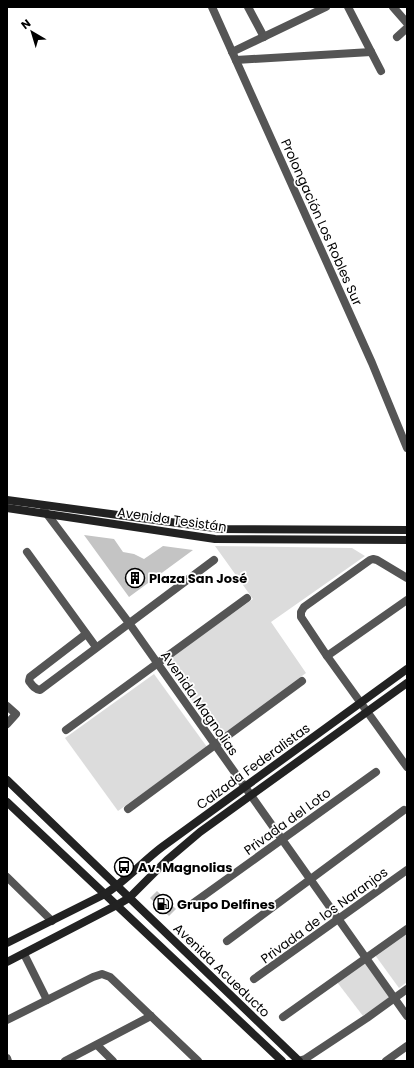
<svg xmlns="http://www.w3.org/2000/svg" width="414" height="1068" viewBox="0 0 414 1068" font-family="Poppins,sans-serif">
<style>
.green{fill:#dcdcdc}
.building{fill:#c4c4c4}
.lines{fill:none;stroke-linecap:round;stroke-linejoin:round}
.street{stroke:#555;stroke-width:8}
.secondary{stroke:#222;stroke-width:8}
.labels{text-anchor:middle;stroke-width:3.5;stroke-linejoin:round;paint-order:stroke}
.street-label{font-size:13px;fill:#000;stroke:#fff}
.poi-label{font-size:13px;font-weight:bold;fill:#000;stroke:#fff;text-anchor:start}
</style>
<rect width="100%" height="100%" fill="#fff"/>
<g class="green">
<polygon points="215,546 352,548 365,556 271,622 306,673 219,737 164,662 253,599"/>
<polygon points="154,674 207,747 118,811 65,738"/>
<polygon points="407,932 407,982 399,988 375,955"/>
<polygon points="366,961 391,996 363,1016 337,982"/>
</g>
<g class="building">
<polygon points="84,535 114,539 123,552 134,554 144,559 163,546 193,550 129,597"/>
<polygon points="157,891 176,909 169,916 150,898"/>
</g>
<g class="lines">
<g class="street">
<polyline points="212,7 372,363 407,448"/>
<polyline points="248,7 264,37"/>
<polyline points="348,7 381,71"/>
<polyline points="393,7 407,23"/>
<polyline points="397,37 407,28"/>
<polyline points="232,52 326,7"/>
<polyline points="236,60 371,52"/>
<polyline points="44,510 129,623 407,1016"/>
<polyline points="27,552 96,647"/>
<polyline points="407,578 377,560 373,559 370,560 304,607 301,612 301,617 327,656 407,767"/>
<path d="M86 634 30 677 29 681C32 685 34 689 40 690L214 560"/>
<polyline points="327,656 407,600"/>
<polyline points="7,706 16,714 7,724"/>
<polyline points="66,730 247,598"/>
<polyline points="128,809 302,681"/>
<polyline points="7,877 52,921"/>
<polyline points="192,904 376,772"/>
<polyline points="227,941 404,810"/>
<polyline points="24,954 47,1000"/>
<polyline points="254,979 407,870"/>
<polyline points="283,1017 407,929"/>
<polyline points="7,1020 93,977 102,974 110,977 198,1061"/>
<polyline points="97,1045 113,1061"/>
<polyline points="7,1058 8,1061"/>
<polyline points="65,1061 151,1016"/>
<polyline points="298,1061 305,1059 367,1018 407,989"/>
<polyline points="386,1061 407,1046"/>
</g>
<g class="secondary">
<polyline points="7,500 222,529 407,530"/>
<polyline points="7,508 215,539 407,540"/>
<polyline points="7,780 299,1061"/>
<polyline points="7,802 282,1061"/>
<path d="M7 943 105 894C126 881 142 862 162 847L407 669"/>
<polyline points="7,962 117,905 129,898 167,860 200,832 407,683"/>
</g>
</g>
<defs>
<g id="building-ring" transform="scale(1)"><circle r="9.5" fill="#fff" stroke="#000" stroke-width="1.5"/><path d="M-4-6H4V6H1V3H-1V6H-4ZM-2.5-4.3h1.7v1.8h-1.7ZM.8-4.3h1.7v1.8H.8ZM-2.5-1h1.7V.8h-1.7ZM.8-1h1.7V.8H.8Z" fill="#000"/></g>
<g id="bus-ring" transform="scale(1)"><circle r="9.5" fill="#fff" stroke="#000" stroke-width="1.5"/><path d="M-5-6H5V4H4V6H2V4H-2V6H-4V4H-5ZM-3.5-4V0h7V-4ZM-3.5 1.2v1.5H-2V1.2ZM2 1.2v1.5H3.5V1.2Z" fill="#000"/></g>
<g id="fuel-ring" transform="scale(1)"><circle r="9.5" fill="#fff" stroke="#000" stroke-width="1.5"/><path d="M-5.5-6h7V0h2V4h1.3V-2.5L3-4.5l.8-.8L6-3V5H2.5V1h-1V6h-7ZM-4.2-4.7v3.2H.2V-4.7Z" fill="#000"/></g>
</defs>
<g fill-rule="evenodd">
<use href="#building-ring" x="135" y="578"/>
<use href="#bus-ring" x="124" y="867"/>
<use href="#fuel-ring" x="163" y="904"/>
</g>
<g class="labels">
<g class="street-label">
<text transform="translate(322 222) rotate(66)" y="5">Prolongación Los Robles Sur</text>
<text transform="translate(172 519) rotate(8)" y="5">Avenida Tesistán</text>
<text transform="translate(200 703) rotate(55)" y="5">Avenida Magnolias</text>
<text transform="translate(253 766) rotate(-36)" y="5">Calzada Federalistas</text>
<text transform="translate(287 821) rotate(-36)" y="5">Privada del Loto</text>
<text transform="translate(324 915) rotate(-36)" y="5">Privada de los Naranjos</text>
<text transform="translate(222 970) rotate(44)" y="5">Avenida Acueducto</text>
</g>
<g class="poi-label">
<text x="149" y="583">Plaza San José</text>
<text x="138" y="872">Av. Magnolias</text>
<text x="177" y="909">Grupo Delfines</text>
</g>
</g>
<rect width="414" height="1068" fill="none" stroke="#000000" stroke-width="16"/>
<g transform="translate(32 32) rotate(322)" stroke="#ffffff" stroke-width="3" paint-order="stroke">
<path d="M0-3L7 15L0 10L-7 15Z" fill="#000000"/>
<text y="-6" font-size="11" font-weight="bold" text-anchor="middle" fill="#000000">N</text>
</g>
</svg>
